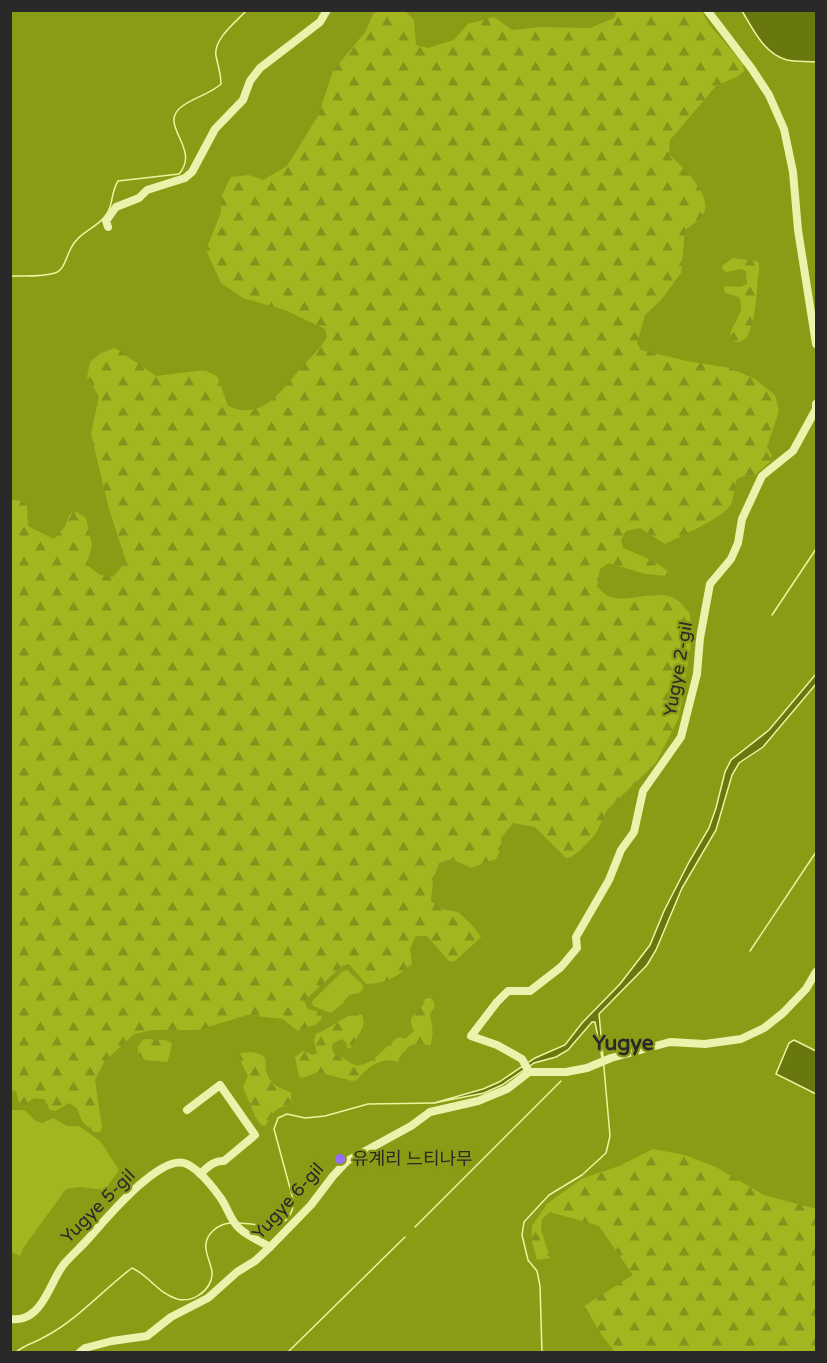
<svg xmlns="http://www.w3.org/2000/svg" width="827" height="1363" viewBox="0 0 827 1363" font-family="'Varela Round','Noto Sans KR',sans-serif">
<style>
.grass{fill:#a3b51f}
.forest{fill:url(#forest-firs)}
.water{fill:#69780e;stroke:#ecf59e;stroke-width:1.5}
.lines{fill:none;stroke-linecap:round;stroke-linejoin:round}
.stream{stroke:#ecf59e;stroke-width:1.5}
.minor{stroke:#eaf2ac;stroke-width:8}
.poi-dot{fill:#956dff;stroke:#8a9b16;stroke-width:2}
.labels{text-anchor:middle;stroke-width:4.5;stroke-linejoin:round;paint-order:stroke}
.street-label{font-size:18px;fill:#292929;stroke:#8a9b16}
.poi-label{font-size:18px;fill:#292929;stroke:#8a9b16;text-anchor:start}
.quarter-label{font-size:21px;font-weight:bold;fill:#292929;stroke:#8a9b16}
</style>
<defs>
<pattern id="forest-firs" width="22" height="20" patternUnits="userSpaceOnUse" patternTransform="scale(1.5)"><rect width="22" height="20" fill="#a3b51f"/><path d="M5 1l3.5 6h-7zM16 11l3.5 6h-7z" fill="#85931b"/></pattern>
</defs>
<rect width="100%" height="100%" fill="#8a9b16"/>
<g class="grass">
<polygon points="347,970 363,985 363,989 359,993 349,995 343,1003 331,1013 313,1006 312,1002 314,999 342,972"/>
<polygon points="11,1110 24,1110 36,1121 42,1123 53,1118 67,1126 78,1126 85,1130 101,1142 119,1170 105,1190 80,1187 66,1189 24,1247 20,1256 11,1252"/>
</g>
<g class="forest">
<path d="M378 11H405L414 20 416 45 428 48 454 40 468 24 494 17 512 30 540 27 590 28 614 18 617 11H702L708 23 743 64 744 71 737 77 716 86 670 140 669 154C681 166 708 190 705 209 703 218 692 225 685 230L681 273 661 300 645 315 637 343 641 350 687 361 730 368 755 379 775 395 779 411 767 447 772 455 770 462 755 475 744 476 737 479C735 486 733 502 730 506 720 519 681 536 665 544L640 528 626 531 621 540 623 548C640 555 656 561 670 573L667 576 645 574 609 563 600 569 597 587C600 589 604 594 608 596 629 605 656 586 677 600 682 603 686 609 690 614L691 643 679 717 656 763 607 810 595 835 578 852 571 857 566 858 535 827 513 823 501 838 502 847 496 859 471 868 452 859 439 863 433 881 431 901 442 909 458 912 472 925 481 937 478 940 454 962 449 961 427 936H416L410 948 412 964C396 977 388 983 366 984L349 964 342 966 304 1001 308 1009 320 1012 322 1018 317 1024 298 1031 283 1019 247 1015 198 1030H153L134 1034 104 1062 95 1080 102 1127 100 1132H93L82 1121 77 1108 69 1103 55 1111 50 1110 45 1100C36 1097 32 1097 26 1105 18 1105 18 1099 16 1091L11 1090 10 500 22 501 27 506 28 526 54 539 64 528 70 514 77 512 86 518 92 545 87 565 100 575 113 577 126 561 109 509 91 434 99 396 87 377 90 362 101 353 115 348 156 376 204 370 217 376 228 406C263 421 280 392 300 369 309 358 320 350 327 337L325 329 285 310 243 298 221 283 206 250 221 212V197L231 177 249 175 263 180 287 166 318 116 333 71 366 31 373 14Z"/>
<path d="M733 258 756 261 759 263V270C756 291 757 318 747 337 744 341 739 342 735 342L730 334C734 320 746 313 739 297L725 293 724 288 725 286 741 287 747 284 746 271 740 269 726 272 722 269 723 265Z"/>
<path d="M429 998 433 999 435 1007 430 1014 433 1030 431 1045C426 1045 421 1043 416 1044 405 1045 405 1055 398 1062 386 1057 372 1064 363 1073 358 1078 359 1080 352 1081L318 1072 302 1078 299 1076 295 1057 303 1051 313 1055 317 1053 314 1040 316 1034C331 1028 341 1018 356 1013L362 1015 364 1021 362 1029 350 1049 347 1047 346 1042 342 1039 333 1043 332 1048 334 1054C342 1056 349 1063 355 1065 372 1068 386 1044 399 1037L405 1039 414 1031C404 1011 422 1016 425 999Z"/>
<polygon points="144,1039 164,1040 172,1043 168,1062 144,1060 138,1054 138,1046"/>
<path d="M251 1052C273 1055 262 1062 268 1076 272 1086 282 1088 291 1093V1101L287 1106C274 1107 272 1116 265 1126L261 1125 256 1118 243 1087 248 1076 238 1056 241 1053Z"/>
<polygon points="653,1149 685,1155 716,1167 764,1195 816,1209 816,1352 615,1352 603,1337 584,1306 633,1275 599,1226 550,1212 542,1219 541,1229 550,1258 537,1260 532,1241 532,1226 547,1204 581,1179 619,1166"/>
</g>
<g class="water">
<path d="M742 11H816V62C807 61 796 62 787 60 764 54 753 29 742 11Z"/>
<polygon points="816,674 816,684 763,747 739,763 732,775 716,830 682,888 656,950 647,965 599,1014 604,1068 595,1022 592,1022 568,1050 556,1057 534,1063 502,1085 484,1093 434,1103 483,1089 499,1082 535,1058 565,1045 582,1023 620,984 650,945 664,911 689,862 709,828 716,808 725,772 731,760 769,730"/>
<polygon points="794,1040 816,1051 816,1094 776,1074 789,1043"/>
</g>
<g class="lines">
<g class="stream">
<path d="M10 278 13 276C26 276 43 277 55 273 64 270 66 258 70 250 79 229 103 228 110 207 113 198 112 191 118 181L179 174C201 149 159 126 180 108 191 98 209 95 221 84 221 74 218 66 216 56 213 39 236 22 247 10"/>
<polyline points="772,615 816,549"/>
<polyline points="750,951 816,852"/>
<path d="M239 1223C263 1224 288 1235 294 1203L274 1129 278 1118 287 1114 305 1118 325 1116 368 1104 435 1103"/>
<polyline points="415,1227 561,1081"/>
<path d="M16 1352C26 1344 37 1342 48 1335 79 1318 104 1289 132 1268 150 1276 156 1292 177 1299 185 1301 193 1299 199 1295 207 1290 213 1281 212 1272 211 1264 207 1257 206 1249 204 1235 218 1223 232 1223"/>
<polyline points="288,1352 405,1237"/>
<polyline points="542,1352 540,1286 537,1271 528,1260 522,1235 524,1222 549,1195 582,1175 606,1153 610,1136 604,1068"/>
</g>
<g class="minor">
<polyline points="707,10 752,69 769,95 784,129 793,172 798,230 816,344"/>
<polyline points="108,227 106,221 116,207 139,198 147,190 185,178 192,172 215,129 243,100 250,81 260,68 320,22 327,10"/>
<polyline points="529,1072 522,1059 497,1045 471,1036 497,1002 508,991 530,991 561,967 577,948 576,937 609,880 621,850 634,832 643,791 681,737 697,674 700,638 710,584 731,559 738,543 742,519 762,476 793,451 816,409 816,404"/>
<path d="M187 1110 220 1085 255 1135 224 1161C214 1160 207 1168 200 1174"/>
<path d="M10 1319C21 1320 27 1318 35 1311 48 1299 53 1278 64 1264 72 1255 81 1247 89 1238 105 1220 158 1156 184 1163 197 1167 212 1186 220 1197 227 1206 230 1220 239 1228 247 1236 260 1241 270 1247"/>
<polyline points="80,1352 85,1348 112,1341 147,1336 171,1317 208,1298 237,1272 255,1261 270,1247 311,1205 333,1176 347,1161 411,1126 430,1112 478,1101 507,1089 529,1072 566,1072 587,1068 611,1058 670,1042 705,1044 741,1039 764,1028 783,1013 806,989 816,972"/>
</g>
</g>
<circle class="poi-dot" cx="340" cy="1159" r="6"/>
<g class="labels">
<g class="street-label">
<text transform="translate(678 669) rotate(-80)" y="6">Yugye 2-gil</text>
<text transform="translate(288 1201) rotate(-48)" y="6">Yugye 6-gil</text>
<text transform="translate(98 1206) rotate(-45)" y="6">Yugye 5-gil</text>
</g>
<g class="poi-label">
<text x="352" y="1165">유계리 느티나무</text>
</g>
<g class="quarter-label">
<text x="623" y="1050">Yugye</text>
</g>
</g>
<rect width="827" height="1363" fill="none" stroke="#292929" stroke-width="24"/>
</svg>
